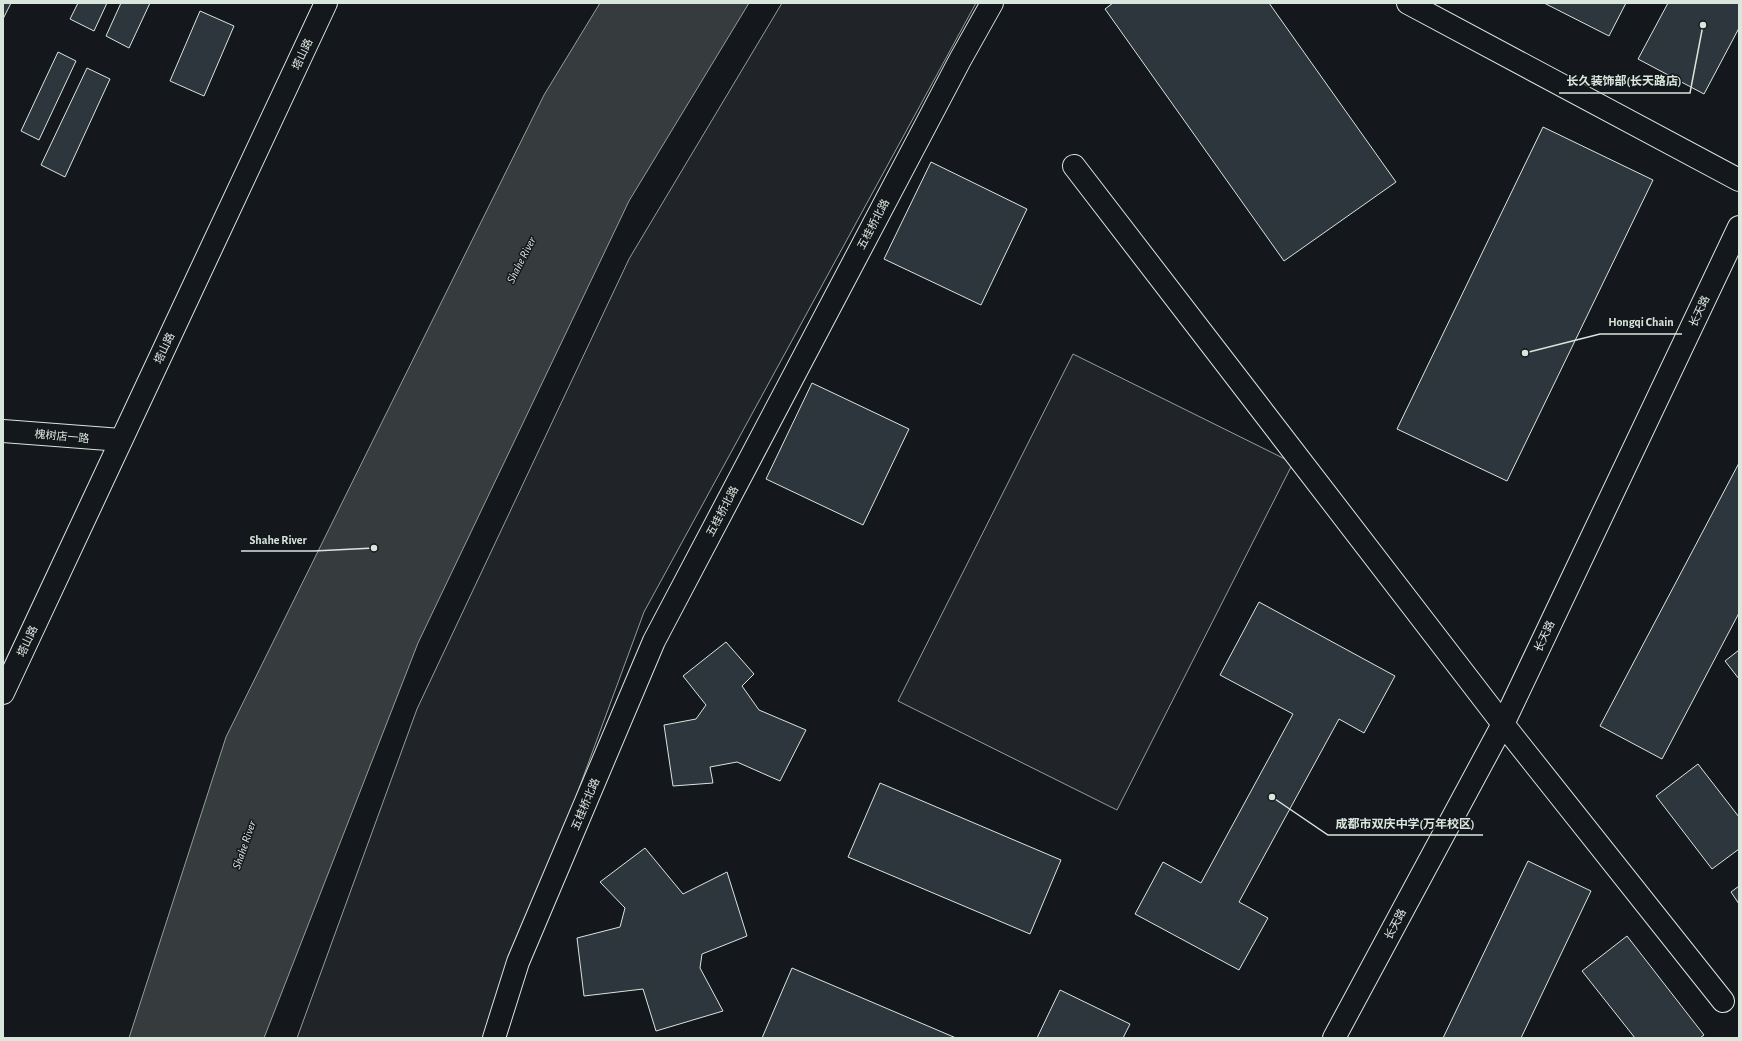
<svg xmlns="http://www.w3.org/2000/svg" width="1742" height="1041" viewBox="0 0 1742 1041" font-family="'Alegreya Sans','Noto Sans SC',sans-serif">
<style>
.green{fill:#202428;stroke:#939e99}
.water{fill:#363b3e;stroke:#939e99}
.building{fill:#2c363c;stroke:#d8e6dc}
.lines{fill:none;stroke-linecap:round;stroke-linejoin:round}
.minor-casing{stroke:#d8e6dc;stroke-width:24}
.minor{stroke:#14181c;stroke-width:22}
.labels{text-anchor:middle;stroke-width:3;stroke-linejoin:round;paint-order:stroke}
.street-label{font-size:11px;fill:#d8e6dc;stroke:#14181c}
.water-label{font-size:12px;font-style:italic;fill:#d8e6dc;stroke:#14181c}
.leader{fill:none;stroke:#d8e6dc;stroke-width:1.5}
.callout-dot{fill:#d8e6dc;stroke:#14181c;stroke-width:1.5}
.callout-label{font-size:12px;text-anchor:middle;font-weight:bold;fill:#d8e6dc;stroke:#14181c;stroke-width:3;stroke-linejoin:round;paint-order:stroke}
</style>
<rect width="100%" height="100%" fill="#14181c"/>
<g class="green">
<polygon points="782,3 976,3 644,612 487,1038 297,1038 417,709 629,259"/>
<polygon points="1073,354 1293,463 1117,810 898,701"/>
</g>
<polygon class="water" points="600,3 749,3 629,201 418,643 264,1038 129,1038 226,737 544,95"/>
<g class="building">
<polygon points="3,3 11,3 3,19"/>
<polygon points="78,3 107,3 94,31 70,19"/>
<polygon points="121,3 150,3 129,48 106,36"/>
<polygon points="1113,3 1269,3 1396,182 1284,261 1105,9"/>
<polygon points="1544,3 1626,3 1609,36"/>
<polygon points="1668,3 1739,3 1739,28 1704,94 1638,59"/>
<polygon points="200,11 234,26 204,96 170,81"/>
<polygon points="58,52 76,61 39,140 21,131"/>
<polygon points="87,68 110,79 65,177 41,165"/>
<polygon points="1543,127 1653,180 1507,481 1397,429"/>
<polygon points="931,162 1027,209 981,305 884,259"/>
<polygon points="812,383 909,429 863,525 766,479"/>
<polygon points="1739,463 1739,613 1662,759 1600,726"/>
<polygon points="1259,602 1395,676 1364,733 1339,719 1239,902 1268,918 1239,970 1135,914 1163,862 1201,883 1293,714 1220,675"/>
<polygon points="726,642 754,674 742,686 759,710 806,730 780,781 737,762 710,767 713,783 673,786 664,725 696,719 706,705 683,676"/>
<polygon points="1739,650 1739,679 1725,661"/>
<polygon points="1698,764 1739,817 1739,849 1712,869 1656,796"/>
<polygon points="880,783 1061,860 1030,934 848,857"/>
<polygon points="645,848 683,894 727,872 747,936 702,954 700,968 723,1011 656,1031 643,989 584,996 577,938 620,927 625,908 600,882"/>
<polygon points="1528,861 1591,891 1521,1038 1443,1038"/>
<polygon points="1739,886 1739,904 1731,892"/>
<polygon points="1627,936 1704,1035 1700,1038 1635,1038 1582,971"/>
<polygon points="792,968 956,1038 762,1038"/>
<polygon points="1060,990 1130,1024 1123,1038 1037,1038"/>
</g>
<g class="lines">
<g class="minor-casing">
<g id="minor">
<polyline points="1408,3 1739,180"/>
<polyline points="1074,166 1503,724 1723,1001"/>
<polyline points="3,431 121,440"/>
<polyline points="3,693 326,3"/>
<polyline points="494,1038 518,962 654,641 960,60 992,3"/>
<polyline points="1334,1038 1503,724 1739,227"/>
</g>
</g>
<use href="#minor" class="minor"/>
</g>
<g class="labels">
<g class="street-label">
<text transform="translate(302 54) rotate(-65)" y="4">塔山路</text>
<text transform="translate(873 224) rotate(-62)" y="4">五桂桥北路</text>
<text transform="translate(1699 311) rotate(-65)" y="4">长天路</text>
<text transform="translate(164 348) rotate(-65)" y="4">塔山路</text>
<text transform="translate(62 436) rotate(5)" y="4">槐树店一路</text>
<text transform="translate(722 511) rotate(-62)" y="4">五桂桥北路</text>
<text transform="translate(1544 636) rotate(-65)" y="4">长天路</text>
<text transform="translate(27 641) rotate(-65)" y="4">塔山路</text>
<text transform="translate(585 804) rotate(-67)" y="4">五桂桥北路</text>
<text transform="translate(1395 924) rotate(-62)" y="4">长天路</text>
</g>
<g class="water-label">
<text transform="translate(521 260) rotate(-63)" y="4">Shahe River</text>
<text transform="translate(244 845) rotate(-71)" y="4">Shahe River</text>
</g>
</g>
<path class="leader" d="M1703 25L1690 93H1559M1525 353L1600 334H1682M374 548L314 551H241M1272 797L1328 835H1483"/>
<g class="callout-dot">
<circle cx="1703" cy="25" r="4"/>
<circle cx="1525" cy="353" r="4"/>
<circle cx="374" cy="548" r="4"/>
<circle cx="1272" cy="797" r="4"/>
</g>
<g class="callout-label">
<text x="1624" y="85">长久装饰部(长天路店)</text>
<text x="1641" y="326">Hongqi Chain</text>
<text x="278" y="544">Shahe River</text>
<text x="1405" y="828">成都市双庆中学(万年校区)</text>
</g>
<rect width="1742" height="1041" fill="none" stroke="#d8e6dc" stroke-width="8"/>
</svg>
